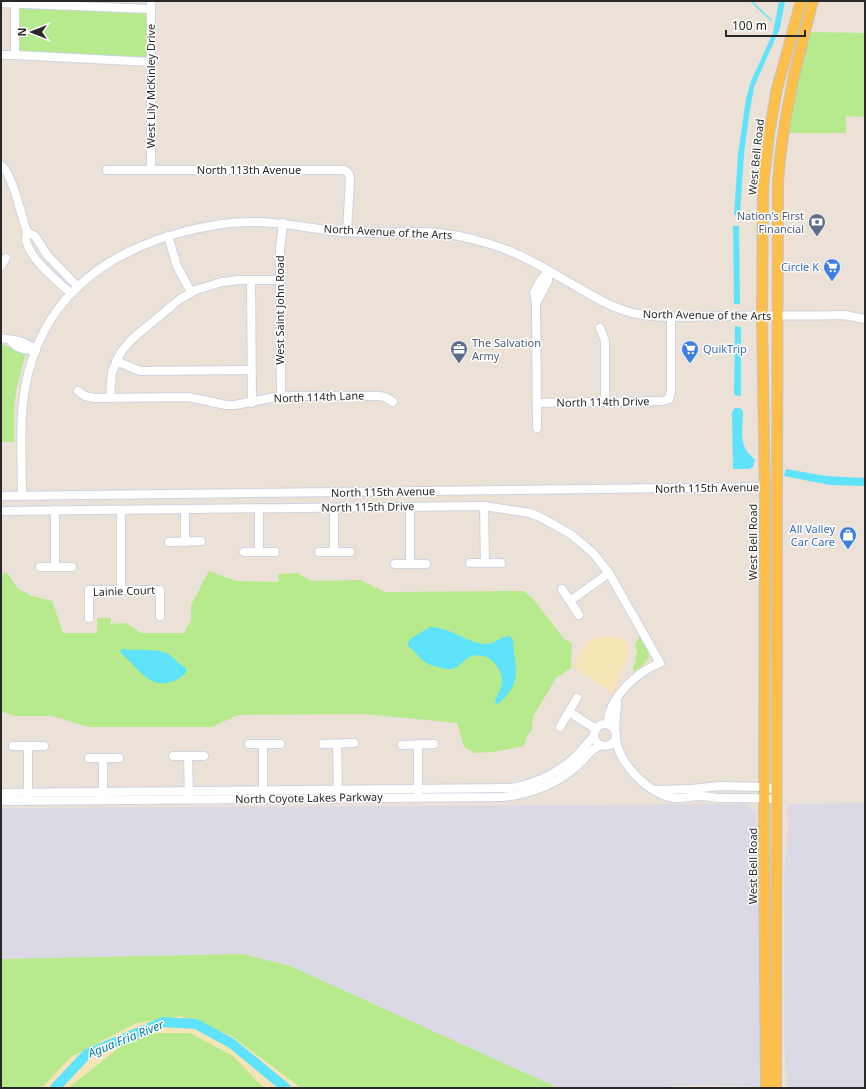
<svg xmlns="http://www.w3.org/2000/svg" width="866" height="1089" viewBox="0 0 866 1089" font-family="'Noto Sans',sans-serif">
<style>
.industrial{fill:#dbd9e3}
.green{fill:#b7e98d}
.sand{fill:#f5e4b6}
.water{fill:#5ee3fa}
.lines{fill:none;stroke-linecap:round;stroke-linejoin:round}
.stream{stroke:#5ee3fa;stroke-width:1.5}
.river{stroke:#5ee3fa;stroke-width:10}
.minor-casing{stroke:#ccd3e3;stroke-width:10}
.major-casing{stroke:#c3c3c3;stroke-width:12}
.minor{stroke:#fff;stroke-width:8}
.major{stroke:#febf4a;stroke-width:10}
.labels{text-anchor:middle;stroke-width:3;stroke-linejoin:round;paint-order:stroke}
.street-label{font-size:11px;fill:#282828;stroke:#fff}
.service-label{font-size:11px;fill:#4e5e75;stroke:#fff;text-anchor:end}
.shop-label{font-size:11px;fill:#366cbe;stroke:#fff;text-anchor:end}
.water-label{font-size:12px;font-style:italic;fill:#007ea3;stroke:#fff}
</style>
<rect width="100%" height="100%" fill="#ece1d7"/>
<g class="industrial">
<polygon points="865,803 865,1088 787,1088 784,1040 784,879 788,826 787,809 791,804"/>
<polygon points="747,804 756,812 757,841 760,863 760,1087 702,1085 671,1086 666,1088 558,1088 290,966 242,954 1,959 1,808"/>
</g>
<g class="green">
<polygon points="15,3 151,9 151,62 15,55"/>
<polygon points="810,32 865,33 865,117 846,116 846,133 787,133 795,89"/>
<polygon points="1,344 20,351 25,355 16,392 14,408 14,442 1,442"/>
<polygon points="209,571 236,581 279,582 278,574 298,573 311,581 360,580 385,592 524,591 534,600 564,639 572,643 571,668 556,678 533,717 532,730 527,736 524,746 492,752 475,753 464,747 457,723 364,714 238,715 212,727 89,727 52,716 15,716 1,711 1,574 7,573 18,589 32,596 52,601 63,633 97,633 97,618 111,618 111,624 126,623 141,633 184,633 191,620 191,605"/>
<path d="M640 636C651 657 654 657 634 672L633 667 636 661 635 658 637 652 635 645Z"/>
<polygon points="242,954 290,966 558,1088 301,1088 230,1035 137,1023 71,1057 42,1088 1,1088 1,959"/>
<polygon points="156,1033 190,1033 233,1056 264,1088 68,1088 127,1041"/>
</g>
<g class="sand">
<path d="M609 636C650 640 616 666 618 686L613 693 574 667C581 648 587 636 609 636Z"/>
<polygon points="181,1016 230,1035 301,1088 264,1088 233,1056 190,1033 156,1033 127,1041 68,1088 42,1088 71,1057 137,1023"/>
</g>
<g class="water">
<polygon points="779,1 785,1 780,28 754,87 749,116 744,154 740,214 734,215 738,154 746,99 751,81 773,33"/>
<polygon points="733,226 739,226 740,304 734,304"/>
<polygon points="735,326 741,327 741,395 740,396 734,395"/>
<path d="M735 408H740L743 411C743 422 740 437 745 448 747 453 752 456 755 460L753 467 749 469H733L732 412Z"/>
<polygon points="786,469 826,476 865,478 865,486 830,485 784,476"/>
<path d="M430 627C450 627 466 643 486 644 495 644 501 636 509 636L513 639C513 650 516 661 516 671 517 683 507 697 498 704L495 703C495 697 502 690 502 680 501 664 484 649 468 658 460 662 457 671 448 669 438 668 427 665 420 658 416 654 414 650 409 647L408 643 410 639Z"/>
<path d="M122 649C135 651 154 648 166 653 174 656 178 665 186 668 187 674 183 676 178 679 151 693 139 669 121 653L120 651Z"/>
</g>
<g class="lines">
<polyline class="stream" points="751,1 771,20"/>
<polyline class="river" points="55,1088 87,1054 163,1022 196,1024 231,1043 286,1088"/>
<g class="minor-casing">
<g id="minor">
<polyline points="15,1 15,55"/>
<polyline points="1,3 151,9"/>
<polyline points="1,55 15,55 151,62"/>
<path d="M1 165C13 175 21 215 27 232 27 234 25 238 26 241 31 260 57 281 71 293"/>
<polyline points="107,170 345,170 349,174 350,180 347,232"/>
<polyline points="151,170 151,1"/>
<polyline points="27,232 35,236 47,255 78,287"/>
<polyline points="168,236 177,266 191,292"/>
<polyline points="1,266 6,258"/>
<polyline points="251,280 252,403"/>
<polyline points="536,303 548,281 548,271"/>
<polyline points="600,328 605,341 605,402"/>
<path d="M1 338C18 341 21 339 36 350"/>
<path d="M10 340C17 349 25 350 36 350"/>
<polyline points="116,361 140,371 251,370"/>
<polyline points="78,391 85,396 94,398 188,397 226,405 235,405 276,397 289,396 379,396 385,397 393,402"/>
<polyline points="281,397 280,249 283,223"/>
<polyline points="110,398 112,372 121,352 132,339 180,299 196,290 222,282 240,280 280,280"/>
<polyline points="537,403 663,401 669,399 671,391 671,316"/>
<polyline points="537,428 536,303 534,293 540,281 548,271"/>
<polyline points="1,496 764,487"/>
<path d="M22 496C22 460 19 423 25 388 40 303 99 255 179 233 202 227 225 222 250 222 281 221 311 229 342 232 369 234 397 232 424 232 446 233 468 237 490 244 521 253 549 271 577 287 596 298 616 310 638 314 665 319 693 316 720 316 761 315 803 316 844 315L865 319"/>
<polyline points="484,506 485,563"/>
<polyline points="410,507 410,564"/>
<polyline points="259,508 259,552"/>
<polyline points="55,510 55,567"/>
<polyline points="121,510 121,590"/>
<polyline points="185,510 185,542"/>
<path d="M1 511 484 506 530 513 542 518 572 535 593 553 609 573 660 663C638 671 607 699 608 724"/>
<polyline points="169,542 201,541"/>
<polyline points="244,552 275,552"/>
<polyline points="319,552 350,552"/>
<polyline points="334,552 334,508"/>
<polyline points="470,563 501,563"/>
<polyline points="395,564 426,564"/>
<polyline points="40,567 72,567"/>
<polyline points="562,589 579,615"/>
<polyline points="570,601 609,573"/>
<polyline points="89,618 89,590 160,590 160,616"/>
<polyline points="569,712 596,729"/>
<circle cx="605" cy="735" r="11"/>
<polyline points="560,727 577,698"/>
<polyline points="615,730 617,702"/>
<path d="M616 738C618 764 650 795 675 798 683 799 692 796 700 796 707 796 714 798 721 798 740 798 758 798 777 799"/>
<polyline points="249,744 280,744"/>
<polyline points="263,744 263,796"/>
<polyline points="323,744 354,743"/>
<polyline points="337,744 338,795"/>
<polyline points="418,744 418,795"/>
<polyline points="402,745 434,744"/>
<polyline points="13,746 44,746"/>
<polyline points="28,746 28,798"/>
<polyline points="173,756 204,756"/>
<polyline points="188,756 189,797"/>
<polyline points="89,758 119,758"/>
<polyline points="656,790 692,789 720,786 765,787 777,790"/>
<path d="M1 793 511 788C534 784 555 775 573 759 581 752 587 743 594 736"/>
<polyline points="103,797 103,758"/>
<path d="M1 801 503 797C530 794 557 784 578 765 586 758 591 748 601 745"/>
</g>
</g>
<g class="major-casing">
<g id="major">
<polyline points="766,1088 764,851 765,497 762,316 763,188 769,134 777,89 801,1"/>
<path d="M776 1088 777 488 778 182C782 120 797 60 813 1"/>
</g>
</g>
<use href="#minor" class="minor"/>
<use href="#major" class="major"/>
</g>
<defs>
<g id="bank-pin" transform="scale(0.9)"><path d="M0 17L-7.5 6A9.5 9.5 0 1 1 7.5 6Z" fill="#5c6f8a" stroke="#fff"/><path d="M-6-4H6V4H-6ZM0-2.3a2.3 2.3 0 1 0 0 4.6a2.3 2.3 0 1 0 0-4.6Z" fill="#fff"/></g>
<g id="supermarket-pin" transform="scale(0.9)"><path d="M0 17L-7.5 6A9.5 9.5 0 1 1 7.5 6Z" fill="#3f7fe0" stroke="#fff"/><path d="M-6-5.5h2.5l.6 2H6L4.5 2H-2.5L-4.4-4H-6ZM-1.5 3.2a1.3 1.3 0 1 0 .1 0ZM3 3.2a1.3 1.3 0 1 0 .1 0Z" fill="#fff"/></g>
<g id="office-pin" transform="scale(0.9)"><path d="M0 17L-7.5 6A9.5 9.5 0 1 1 7.5 6Z" fill="#5c6f8a" stroke="#fff"/><path d="M-6-3h4V-5.5h4V-3h4V5H-6ZM-1-4.5V-3h2v-1.5ZM-6 0V1H6V0Z" fill="#fff"/></g>
<g id="shop-pin" transform="scale(0.9)"><path d="M0 17L-7.5 6A9.5 9.5 0 1 1 7.5 6Z" fill="#3f7fe0" stroke="#fff"/><path d="M-5-2.5h2.3a2.7 3.5 0 0 1 5.4 0H5L5.5 6h-11ZM-1.5-2.5h3a1.5 2.3 0 0 0-3 0Z" fill="#fff"/></g>
</defs>
<g fill-rule="evenodd">
<use href="#bank-pin" x="817" y="222"/>
<use href="#supermarket-pin" x="832" y="267"/>
<use href="#office-pin" x="459" y="349"/>
<use href="#supermarket-pin" x="690" y="349"/>
<use href="#shop-pin" x="848" y="535"/>
</g>
<g class="labels">
<g class="street-label">
<text transform="translate(151 86) rotate(-90)" y="4">West Lily McKinley Drive</text>
<text transform="translate(756 157) rotate(-84)" y="4">West Bell Road</text>
<text x="249" y="174">North 113th Avenue</text>
<text transform="translate(388 232) rotate(3)" y="4">North Avenue of the Arts</text>
<text transform="translate(280 310) rotate(-90)" y="4">West Saint John Road</text>
<text transform="translate(707 315) rotate(1)" y="4">North Avenue of the Arts</text>
<text transform="translate(319 397) rotate(-2)" y="4">North 114th Lane</text>
<text transform="translate(603 402) rotate(-1)" y="4">North 114th Drive</text>
<text transform="translate(707 488) rotate(-1)" y="4">North 115th Avenue</text>
<text transform="translate(383 492) rotate(-1)" y="4">North 115th Avenue</text>
<text transform="translate(368 507) rotate(-1)" y="4">North 115th Drive</text>
<text transform="translate(753 542) rotate(-90)" y="4">West Bell Road</text>
<text transform="translate(124 591) rotate(-2)" y="4">Lainie Court</text>
<text transform="translate(309 798) rotate(-1)" y="4">North Coyote Lakes Parkway</text>
<text transform="translate(753 866) rotate(-90)" y="4">West Bell Road</text>
</g>
<g class="service-label">
<text x="804" y="220">Nation's First<tspan x="804" dy="13">Financial</tspan></text>
<text x="472" y="347" text-anchor="start">The Salvation<tspan x="472" dy="13">Army</tspan></text>
</g>
<g class="shop-label">
<text x="819" y="271">Circle K</text>
<text x="703" y="353" text-anchor="start">QuikTrip</text>
<text x="835" y="533">All Valley<tspan x="835" dy="13">Car Care</tspan></text>
</g>
<g class="water-label">
<text transform="translate(126 1039) rotate(-22)" y="4">Agua Fria River</text>
</g>
</g>
<rect width="866" height="1089" fill="none" stroke="#282828" stroke-width="4"/>
<g transform="translate(32 32) rotate(270)" stroke="#ffffff" stroke-width="3" paint-order="stroke">
<path d="M0-3L7 15L0 10L-7 15Z" fill="#282828"/>
<text y="-6" font-size="11" font-weight="bold" text-anchor="middle" fill="#282828">N</text>
</g>
<path d="M726 30v6h79v-6" fill="none" stroke="#282828" stroke-width="2"/>
<text x="732" y="30" font-size="12" fill="#282828" stroke="#ffffff" stroke-width="3" paint-order="stroke">100 m</text>
</svg>
